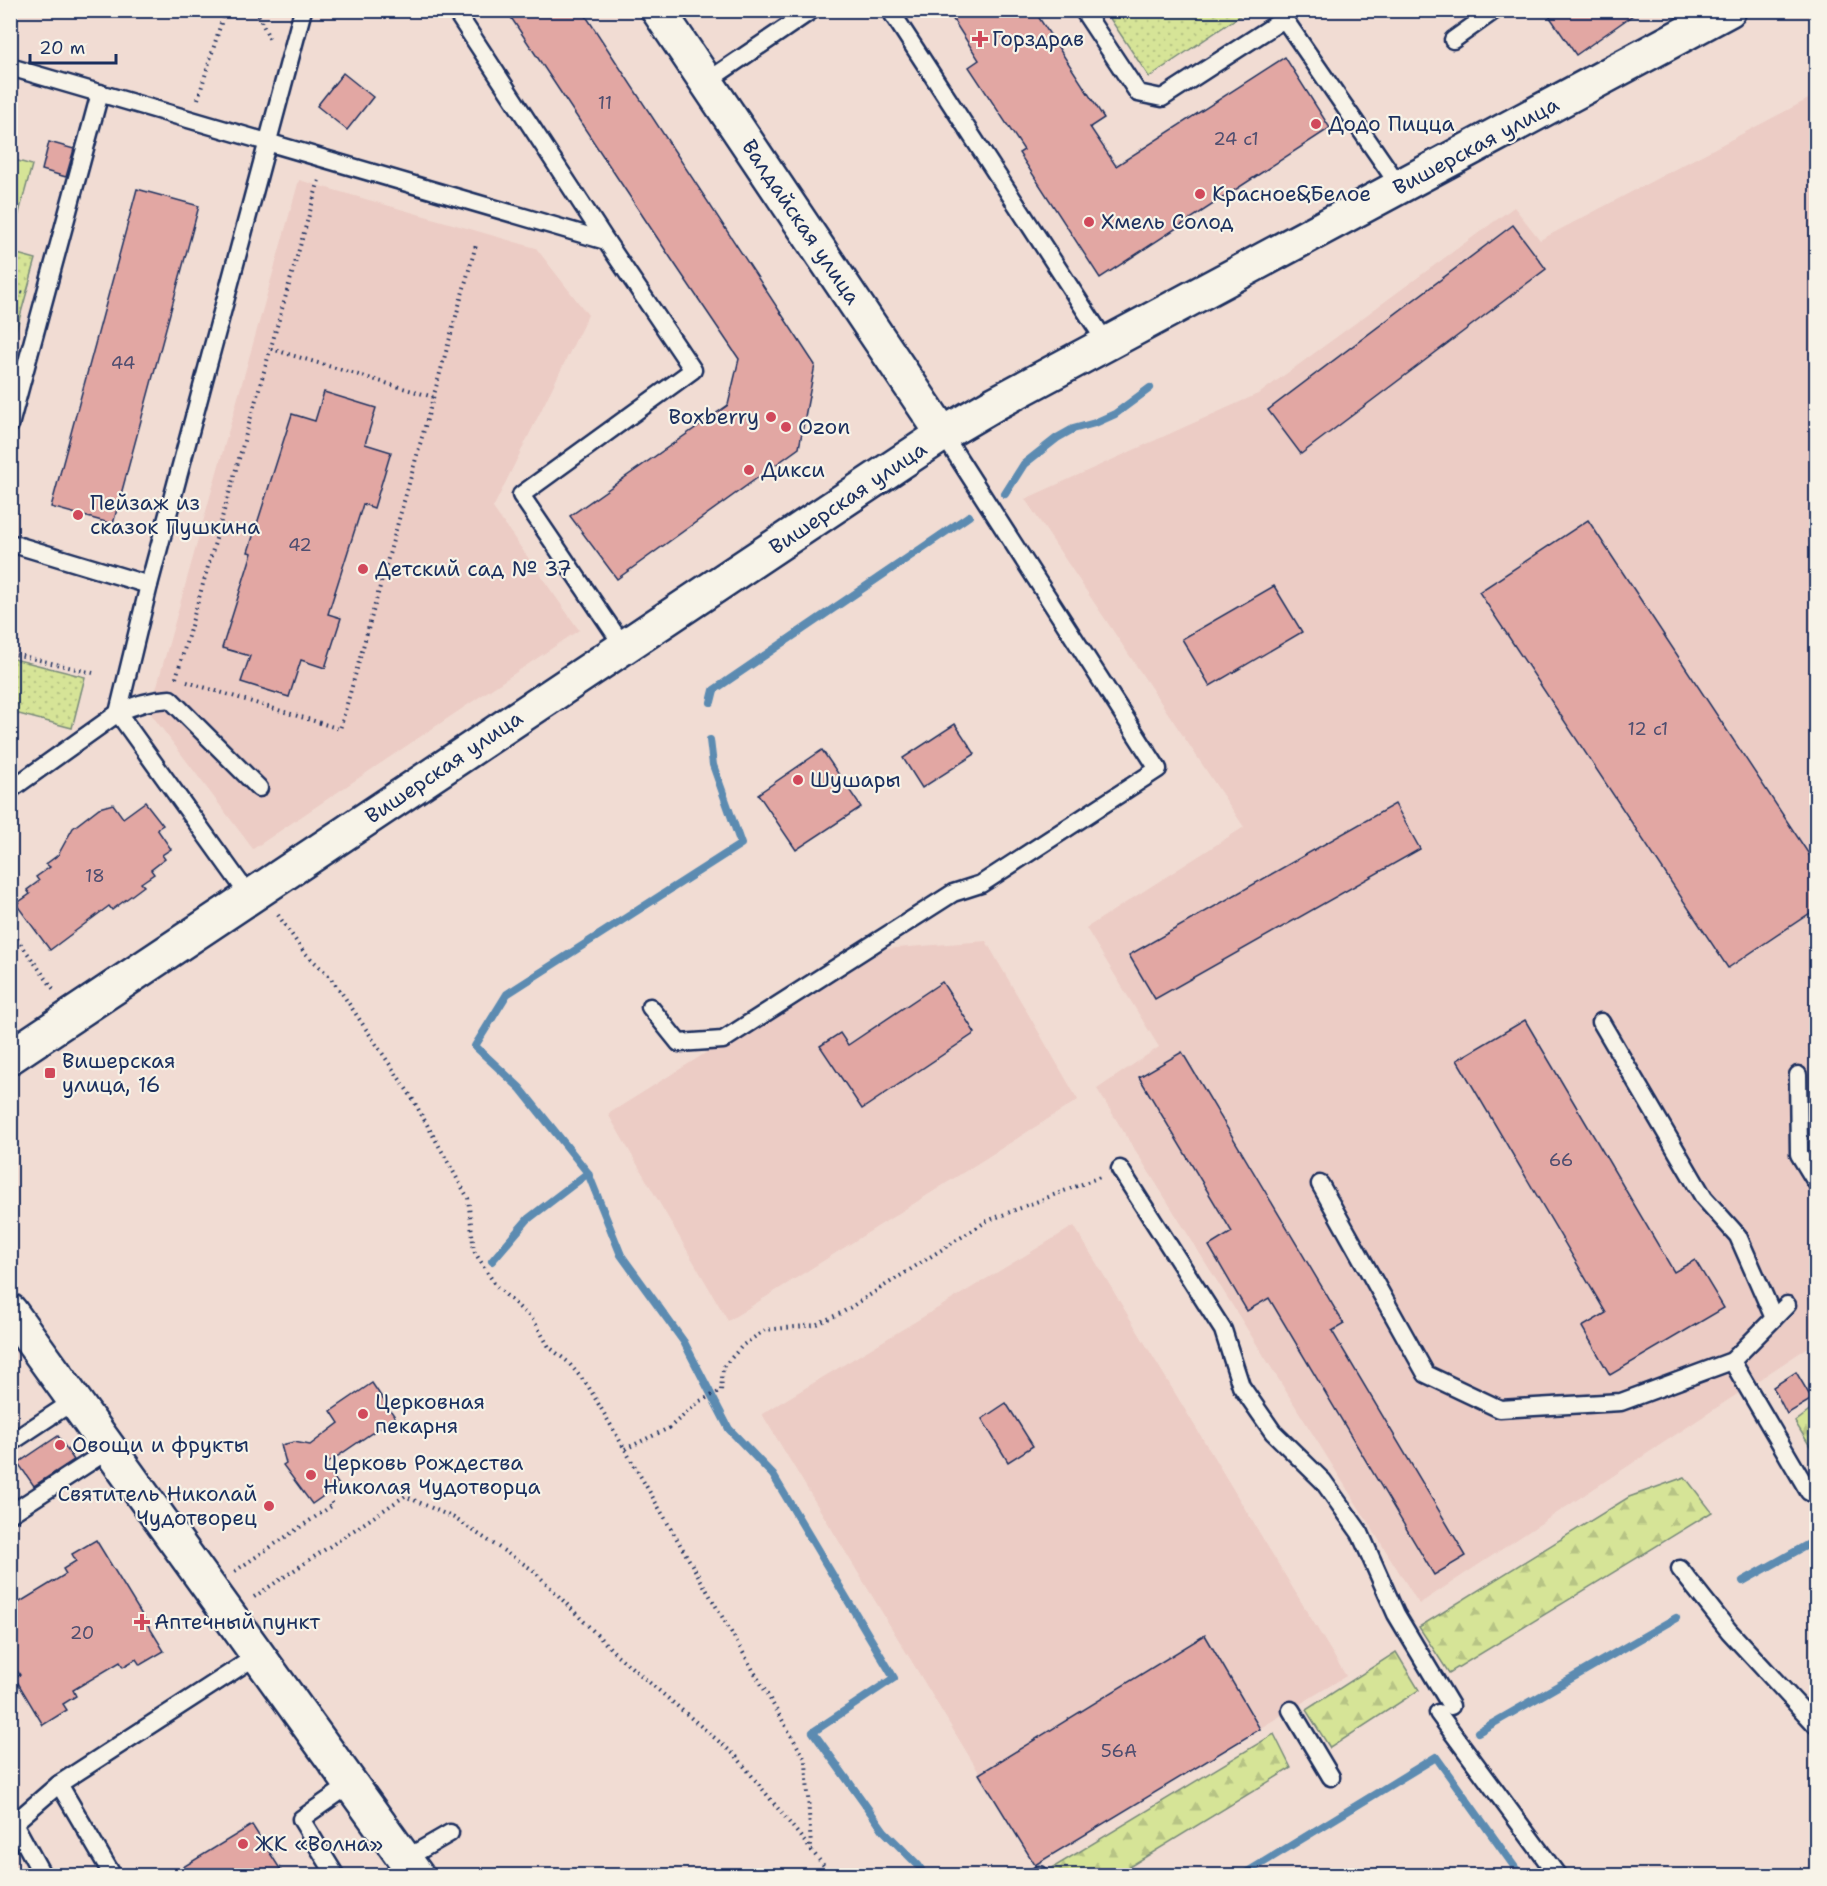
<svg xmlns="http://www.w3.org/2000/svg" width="1827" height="1886" viewBox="0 0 1827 1886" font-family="'Shantell Sans',sans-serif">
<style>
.built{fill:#ecccc5}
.grass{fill:url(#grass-dots);stroke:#788a7a;stroke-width:1.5}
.forest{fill:url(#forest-firs);stroke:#788a7a;stroke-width:1.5}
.pitch{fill:#d6e497;stroke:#788a7a;stroke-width:1.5}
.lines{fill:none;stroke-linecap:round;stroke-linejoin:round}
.stream{stroke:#5c8bb1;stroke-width:8}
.building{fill:#e2a7a3;stroke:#1b2f5e;stroke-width:1.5}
.lane-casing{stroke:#1b2f5e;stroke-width:21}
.street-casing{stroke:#1b2f5e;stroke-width:38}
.path{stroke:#1b2f5e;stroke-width:4;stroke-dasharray:1.5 4.5;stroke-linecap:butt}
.lane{stroke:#f7f3e8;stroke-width:16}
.street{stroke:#f7f3e8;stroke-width:33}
.poi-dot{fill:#d1495b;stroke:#f7f3e8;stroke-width:2}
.labels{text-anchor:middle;stroke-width:4.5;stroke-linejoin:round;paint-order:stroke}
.number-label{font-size:18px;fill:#4d4d6f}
.poi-label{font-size:21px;fill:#1b2f5e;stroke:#f7f3e8;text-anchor:start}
.street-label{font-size:21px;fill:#1b2f5e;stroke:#f7f3e8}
</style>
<defs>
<pattern id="grass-dots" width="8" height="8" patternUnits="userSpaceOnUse" patternTransform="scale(1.5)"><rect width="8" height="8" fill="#d6e497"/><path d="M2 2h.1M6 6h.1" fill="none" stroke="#b7c485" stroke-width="1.8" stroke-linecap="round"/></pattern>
<pattern id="forest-firs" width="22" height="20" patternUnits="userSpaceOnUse" patternTransform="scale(1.5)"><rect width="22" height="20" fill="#d6e497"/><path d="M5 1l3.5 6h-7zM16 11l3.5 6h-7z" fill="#b7c485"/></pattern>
</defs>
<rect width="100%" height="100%" fill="#f1dcd3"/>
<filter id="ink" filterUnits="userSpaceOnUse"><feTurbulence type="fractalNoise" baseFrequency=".0167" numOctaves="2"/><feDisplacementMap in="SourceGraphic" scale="12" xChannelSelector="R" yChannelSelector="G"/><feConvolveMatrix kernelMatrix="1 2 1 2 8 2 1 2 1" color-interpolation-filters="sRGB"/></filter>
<g filter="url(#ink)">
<g class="built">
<polygon points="1816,95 1816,1342 1419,1604 1097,1089 1159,1047 1086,928 1244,827 1025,499 1260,393 1514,207 1540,240"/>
<polygon points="299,180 536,248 588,315 493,508 579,630 253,849 151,714 153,700"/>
<polygon points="986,941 1078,1100 728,1321 608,1114 871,950"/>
<polygon points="1074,1226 1346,1676 1035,1865 762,1414"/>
</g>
<g class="grass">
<polygon points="1105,11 1247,11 1149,77"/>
<polygon points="10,252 36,259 14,338 10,337"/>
<polygon points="10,658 85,677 72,728 11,712"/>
</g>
<g class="forest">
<polygon points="1816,1406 1816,1450 1813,1451 1795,1422"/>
<polygon points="1685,1477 1712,1512 1449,1673 1419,1627 1629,1497"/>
<polygon points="1396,1652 1419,1690 1330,1748 1306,1710"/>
<polygon points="1274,1734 1291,1768 1116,1875 1052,1875 1049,1870"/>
</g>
<polygon class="pitch" points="11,159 32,165 15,228 11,226"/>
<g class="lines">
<g class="stream">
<polyline points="1005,494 1024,464 1057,438 1073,429 1095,423 1115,414 1150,388"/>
<polyline points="711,702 714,690 969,516"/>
<polyline points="710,740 713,765 741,844 507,994 475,1046 520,1088 588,1173 621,1255 684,1342 729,1429 773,1475 894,1678 813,1732 884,1831 918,1865 925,1876"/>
<polyline points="492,1261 528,1219 588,1173"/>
<polyline points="1743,1581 1816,1540"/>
<polyline points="1478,1732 1676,1618"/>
<polyline points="1100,1876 1105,1873"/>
<polyline points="1241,1876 1436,1757 1521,1876"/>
</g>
</g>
<g class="building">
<polygon points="506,10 582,10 815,365 799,448 617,579 570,516 728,405 739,359 666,251"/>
<polygon points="947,10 1034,10 1104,118 1090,127 1116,166 1285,57 1330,128 1100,278 1019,153 1024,150 969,67 979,60"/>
<polygon points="1545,10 1640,10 1576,55"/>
<polygon points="343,73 373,97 347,130 317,106"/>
<polygon points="49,142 74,149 66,177 42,170"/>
<polygon points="137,189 199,206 113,524 51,507"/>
<polygon points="1513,225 1546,269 1301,454 1268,410"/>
<polygon points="324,392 376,408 365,444 391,452 374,508 363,504 328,614 341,618 325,668 301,660 289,697 241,682 250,656 222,648 252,553 248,552 292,414 315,421"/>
<polygon points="1588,520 1816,865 1816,909 1728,968 1479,592"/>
<polygon points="1274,586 1302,632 1210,686 1182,639"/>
<polygon points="955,724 975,754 922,788 903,758"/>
<polygon points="822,750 861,807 796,850 758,794"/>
<polygon points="145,802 163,825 157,829 171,849 162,855 165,859 151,870 154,874 141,883 144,886 112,910 109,906 50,950 16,904 30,894 27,890 39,881 36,877 50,867 46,864 58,855 73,828 99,808 113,804 123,818"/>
<polygon points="1395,804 1420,849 1155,999 1129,955"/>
<polygon points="942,982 975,1033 862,1109 820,1046 840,1033 848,1045"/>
<polygon points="1525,1020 1674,1272 1695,1260 1724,1308 1610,1375 1582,1327 1606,1313 1457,1060"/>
<polygon points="1182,1052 1344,1324 1332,1331 1466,1556 1434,1575 1269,1298 1247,1311 1209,1246 1232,1232 1139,1077"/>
<polygon points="1796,1372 1812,1399 1787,1414 1773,1387"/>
<polygon points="372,1383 395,1417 325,1465 339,1485 312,1504 283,1465 286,1463 281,1445 294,1442 310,1445 339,1423 331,1411"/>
<polygon points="1006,1403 1033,1446 1008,1462 982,1419"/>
<polygon points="58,1436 74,1460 34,1486 18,1463"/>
<polygon points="96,1540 164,1651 140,1665 136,1659 123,1667 120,1662 73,1690 76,1696 63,1704 67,1710 43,1725 15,1678 20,1675 10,1660 10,1608 66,1574 63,1569 76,1561 72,1554"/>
<polygon points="1205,1635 1260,1729 1035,1865 979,1774"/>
<polygon points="252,1825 284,1875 170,1875"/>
</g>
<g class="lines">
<g class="lane-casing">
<g id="lane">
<polyline points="455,10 606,241 693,370 521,495 624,647"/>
<polyline points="890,10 1107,344"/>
<polyline points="1083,10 1138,93 1162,98 1284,19"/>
<polyline points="1278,10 1400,187"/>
<polyline points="1453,40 1495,10"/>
<polyline points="10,67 606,241"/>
<polyline points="706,82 812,10"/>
<polyline points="10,425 100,93"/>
<polyline points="10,543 149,585"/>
<path d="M10 790 118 713C135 704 152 700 170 699L259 788"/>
<polyline points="250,897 118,713 149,585 303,10"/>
<polyline points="650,1007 679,1043 723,1040 953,893 981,884 1158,769 943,434"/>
<polyline points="1601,1022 1704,1198 1738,1236 1774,1318"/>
<polyline points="1798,1075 1799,1154 1816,1182"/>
<polyline points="1120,1169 1223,1330 1241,1386 1273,1432 1323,1481 1360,1533 1396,1614 1451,1706"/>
<polyline points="1320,1184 1426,1374 1500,1409 1621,1402 1732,1361 1787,1305"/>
<polyline points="1732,1361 1809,1492"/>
<polyline points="10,1443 75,1400"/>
<polyline points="10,1514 110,1449"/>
<polyline points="1680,1569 1729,1631 1816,1725"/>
<polyline points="1291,1710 1331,1777"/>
<polyline points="1438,1713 1558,1876"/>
<polyline points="59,1784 113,1876"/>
<polyline points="405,1859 450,1833"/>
<polyline points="1039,1875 1039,1876"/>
<polyline points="43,1876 14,1823 59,1784 258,1655"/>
<polyline points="336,1876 301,1819 351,1784"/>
</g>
</g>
<g class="street-casing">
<g id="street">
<polyline points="658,10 943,434"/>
<polyline points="10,1057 943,434 996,403 1729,10"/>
<polyline points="10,1311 417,1876"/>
</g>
</g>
<g class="path">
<polyline points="256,10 270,40"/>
<polyline points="198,99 225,10"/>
<polyline points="10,289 24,293"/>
<polyline points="271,349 433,397"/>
<polyline points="10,653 93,673"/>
<polyline points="176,678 319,180"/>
<polyline points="187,682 340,729 476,245"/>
<polyline points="278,915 303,951 329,976 341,992 411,1096 468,1198 474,1251 496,1286 534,1321 549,1347 568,1362 588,1386 806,1761 811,1848"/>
<polyline points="10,929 55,991"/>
<polyline points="10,1008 16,1016"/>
<polyline points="625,1449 669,1428 700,1401 721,1391 723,1367 743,1345 765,1330 815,1325 843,1312 987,1221 1100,1177"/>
<polyline points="235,1571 333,1505 330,1499"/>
<polyline points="254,1597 405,1496 454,1518 533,1570 617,1655 736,1756 832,1876"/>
<polyline points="1089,1870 1092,1876"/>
</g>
<use href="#lane" class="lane"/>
<use href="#street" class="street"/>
</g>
</g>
<g class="poi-dot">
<path d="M977 30h6v6h6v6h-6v6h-6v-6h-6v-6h6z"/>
<circle cx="1316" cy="124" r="6"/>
<circle cx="1200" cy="194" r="6"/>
<circle cx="1089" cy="222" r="6"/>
<circle cx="771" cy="417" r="6"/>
<circle cx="786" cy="427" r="6"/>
<circle cx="749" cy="470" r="6"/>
<circle cx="78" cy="515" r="6"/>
<circle cx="363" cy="569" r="6"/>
<circle cx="798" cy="780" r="6"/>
<rect x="44" y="1067" width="12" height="12" rx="3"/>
<circle cx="363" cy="1414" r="6"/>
<circle cx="60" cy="1445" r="6"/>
<circle cx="311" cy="1475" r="6"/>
<circle cx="269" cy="1506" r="6"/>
<path d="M139 1613h6v6h6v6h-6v6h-6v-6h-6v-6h6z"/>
<circle cx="243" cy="1844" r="6"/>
</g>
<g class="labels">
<g class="number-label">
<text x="605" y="109">11</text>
<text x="1236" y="145">24 с1</text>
<text x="123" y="369">44</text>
<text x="300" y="551">42</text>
<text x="1648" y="735">12 с1</text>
<text x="95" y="882">18</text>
<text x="1561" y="1166">66</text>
<text x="82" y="1639">20</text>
<text x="1119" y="1757">56А</text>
</g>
<g class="poi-label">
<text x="992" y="46">Горздрав</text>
<text x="1328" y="131">Додо Пицца</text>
<text x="1212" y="201">Красное&amp;Белое</text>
<text x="1101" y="229">Хмель Солод</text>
<text x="759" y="424" text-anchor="end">Boxberry</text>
<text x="798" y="434">Ozon</text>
<text x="761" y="477">Дикси</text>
<text x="90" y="510">Пейзаж из<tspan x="90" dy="24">сказок Пушкина</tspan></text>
<text x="375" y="576">Детский сад № 37</text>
<text x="810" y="787">Шушары</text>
<text x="62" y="1068">Вишерская<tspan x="62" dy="24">улица, 16</tspan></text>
<text x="375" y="1409">Церковная<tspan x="375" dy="24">пекарня</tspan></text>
<text x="72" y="1452">Овощи и фрукты</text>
<text x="323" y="1470">Церковь Рождества<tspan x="323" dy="24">Николая Чудотворца</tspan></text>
<text x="257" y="1501" text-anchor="end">Святитель Николай<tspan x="257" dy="24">Чудотворец</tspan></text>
<text x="154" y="1629">Аптечный пункт</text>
<text x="255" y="1851">ЖК «Волна»</text>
</g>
<g class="street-label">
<text transform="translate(1476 146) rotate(-28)" y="7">Вишерская улица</text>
<text transform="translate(801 222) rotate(56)" y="7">Валдайская улица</text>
<text transform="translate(848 498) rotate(-34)" y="7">Вишерская улица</text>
<text transform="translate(444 767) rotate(-34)" y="7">Вишерская улица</text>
</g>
</g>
<rect width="1827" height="1886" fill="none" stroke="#f7f3e8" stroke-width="36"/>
<rect x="18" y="18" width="1791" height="1850" fill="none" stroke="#1b2f5e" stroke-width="2" filter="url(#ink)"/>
<path d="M30 54v9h86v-9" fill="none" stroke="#1b2f5e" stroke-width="3"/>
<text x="39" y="54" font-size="18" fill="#1b2f5e" stroke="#f7f3e8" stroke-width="4.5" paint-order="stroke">20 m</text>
</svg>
